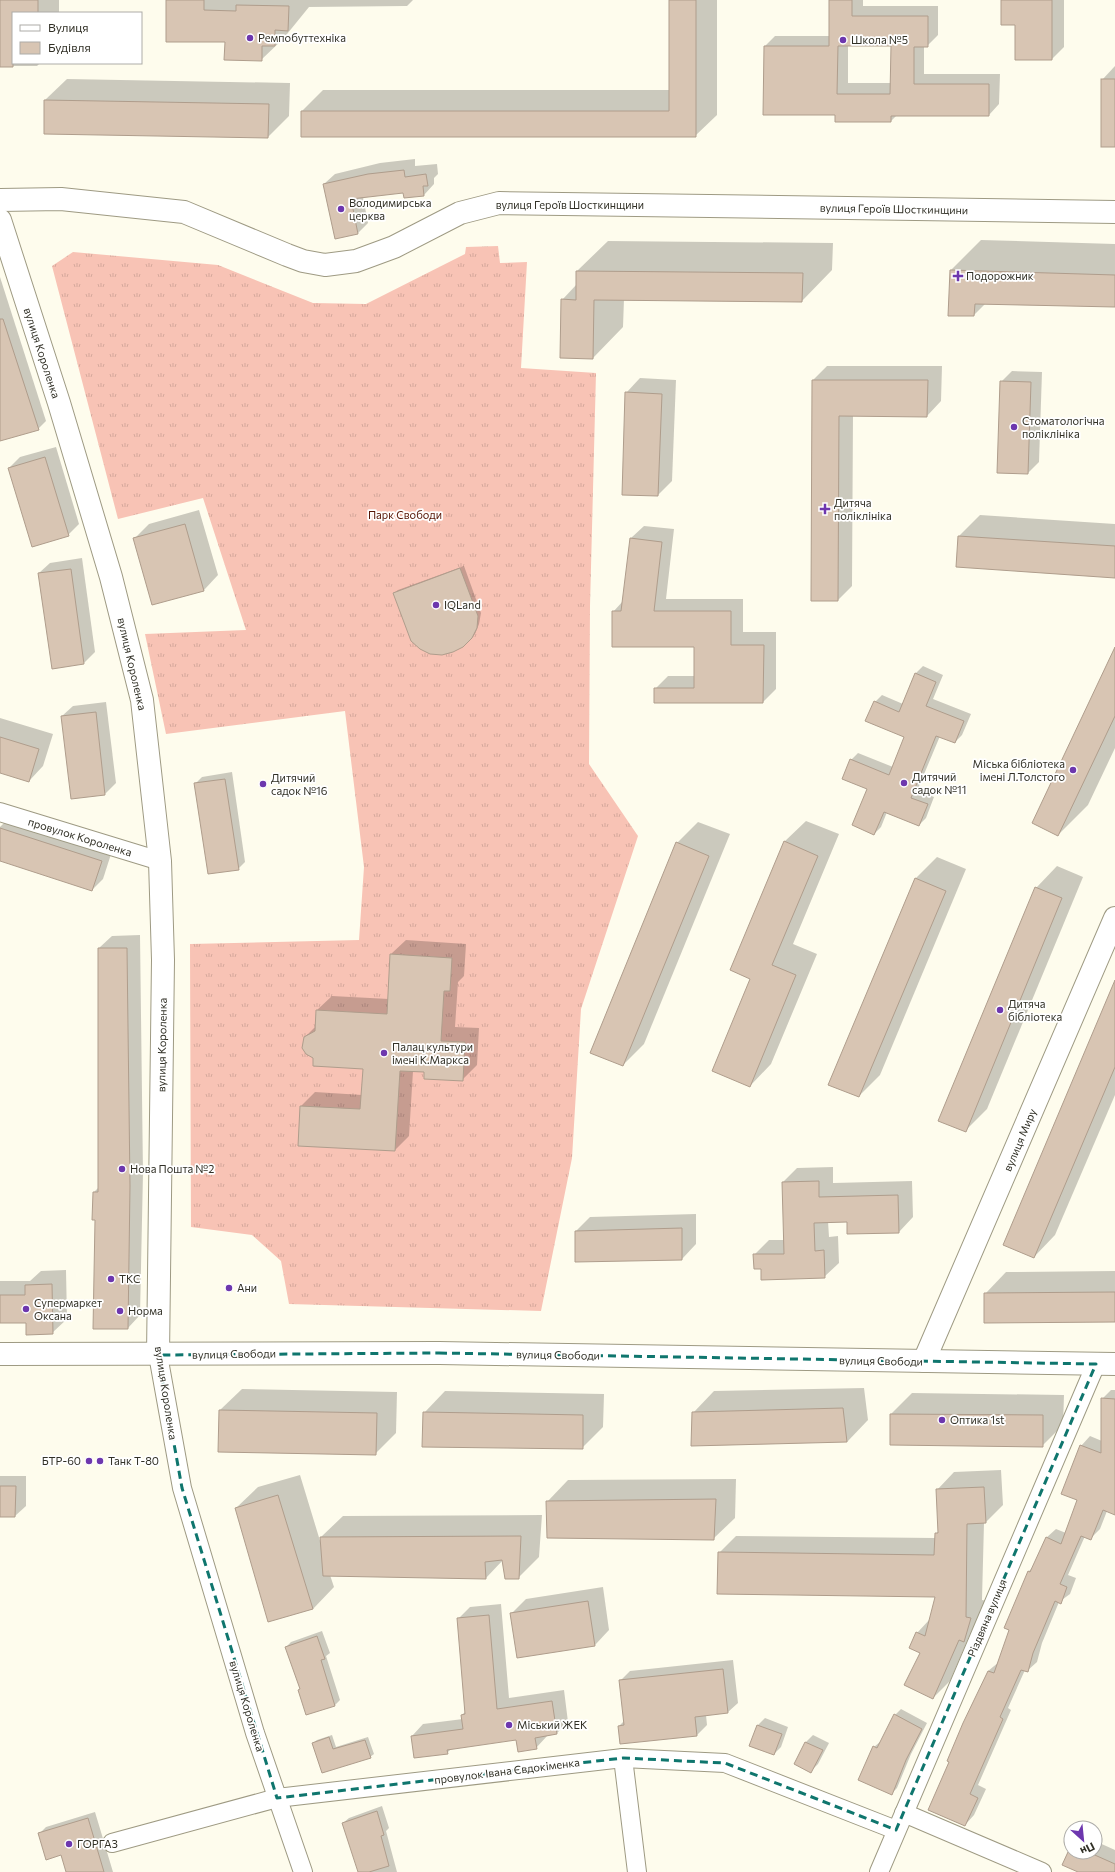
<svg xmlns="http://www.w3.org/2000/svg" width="1115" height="1872" viewBox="0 0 1115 1872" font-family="Commissioner,sans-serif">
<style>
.grass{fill:url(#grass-tufts)}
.shadow{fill:#0003;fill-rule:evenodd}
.building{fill:#d8c5b3;stroke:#af9d8c;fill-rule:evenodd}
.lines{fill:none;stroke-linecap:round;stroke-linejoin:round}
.minor-casing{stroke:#9e9a83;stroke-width:20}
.tertiary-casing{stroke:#9e9a83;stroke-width:24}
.secondary-casing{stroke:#9e9a83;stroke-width:24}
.minor{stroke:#fff;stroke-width:18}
.tertiary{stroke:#fff;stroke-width:22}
.secondary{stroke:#fff;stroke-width:22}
.marked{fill:none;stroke:#0f766e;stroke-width:3;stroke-dasharray:8 5;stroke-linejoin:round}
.poi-dot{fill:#6d37ae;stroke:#fff;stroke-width:1.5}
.labels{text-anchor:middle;stroke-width:3.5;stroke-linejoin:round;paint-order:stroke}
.poi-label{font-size:11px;fill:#313026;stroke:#fff;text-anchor:start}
.street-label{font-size:11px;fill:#313026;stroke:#fff}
.park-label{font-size:11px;fill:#551303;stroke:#fff}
</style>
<defs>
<pattern id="grass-tufts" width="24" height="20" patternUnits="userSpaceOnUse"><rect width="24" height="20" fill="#f8c3b5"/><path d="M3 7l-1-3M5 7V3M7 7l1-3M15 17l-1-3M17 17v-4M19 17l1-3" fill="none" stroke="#d5a89c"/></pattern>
</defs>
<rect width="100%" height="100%" fill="#fefced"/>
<polygon class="grass" points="498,246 500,263 527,262 521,368 596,373 590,606 589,764 638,836 581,1009 572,1158 541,1311 289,1304 281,1261 252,1235 191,1227 190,944 359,940 364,867 345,711 166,734 145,634 246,630 203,498 118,519 52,266 73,252 218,265 313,303 366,304 465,254 466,247"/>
<g class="shadow">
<polygon points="0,0 59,0 59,13 13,13 13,63 40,63 37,66 0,66"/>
<polygon points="167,0 413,0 407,6 309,7 283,39 261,60 226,41"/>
<polygon points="670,0 717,0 717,115 695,136 302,111 323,90 670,90"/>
<path d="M830 0H863V6H938V35L927 46H924V74H1000L999 104 989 115H897L891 121 836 114 765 46 775 36H830ZM848 45H892L891 83H848Z"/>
<polygon points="1002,0 1064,0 1064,47 1052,59 1016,24"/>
<polygon points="1115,66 1115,146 1102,80"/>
<polygon points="67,79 290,83 289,116 268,137 45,100"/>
<polygon points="415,159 415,166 437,164 438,174 434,178 434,184 424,195 404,192 363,197 368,223 358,233 324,184 335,174 380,163"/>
<polygon points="981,240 1115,244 1115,306 986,303 974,315 951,270"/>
<polygon points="608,241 833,243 832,270 802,301 624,299 623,327 593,358 562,300 577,284 577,271"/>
<polygon points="0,277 46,421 38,429 0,440"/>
<polygon points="827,366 942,366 941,401 927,416 853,415 852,586 838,600 813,380"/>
<polygon points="1012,371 1042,372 1039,462 1028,473 1001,382"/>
<polygon points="640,378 676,380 672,481 658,495 626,393"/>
<polygon points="56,447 79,524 68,535 9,468 20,457"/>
<polygon points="199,510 218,575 204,590 153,604 134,539 149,524"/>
<polygon points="980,515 1115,524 1115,577 957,566 959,536"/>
<polygon points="644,526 674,529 666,599 743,599 743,632 776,632 776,689 763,702 655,689 668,676 695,676 695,646 613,612 623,601 631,538"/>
<polygon points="82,558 95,652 84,663 39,573 50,563"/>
<polygon points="464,566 481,613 479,624 475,634 463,646 394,593 398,590"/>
<polygon points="1115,649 1115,748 1088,805 1058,835"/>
<polygon points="923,666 943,675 933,699 971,714 962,735 955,742 940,736 917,791 934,797 926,818 919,825 887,812 881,827 874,834 868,788 851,760 858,753 893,767 905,737 875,702 882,695 903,704 916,673"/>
<polygon points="106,702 116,783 105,794 62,716 73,706"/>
<polygon points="0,718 53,734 43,766 29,781 0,772"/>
<polygon points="232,772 245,862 238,869 195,784 202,777"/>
<polygon points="10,817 112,851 103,879 92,890 0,860 0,827"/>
<polygon points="806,821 839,834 793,944 817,954 771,1064 750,1086 751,978 784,842"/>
<polygon points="698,822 730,834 644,1044 623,1065 677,843"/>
<polygon points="937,857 966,869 880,1075 859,1096 830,1084 916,878"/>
<polygon points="1057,866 1083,877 987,1109 965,1131 1036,888"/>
<polygon points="140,935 143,1173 140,1315 128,1328 94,1192 99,1187 99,948 112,936"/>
<polygon points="406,940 466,944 464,976 458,982 455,1027 479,1028 477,1065 462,1080 425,1072 413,1071 409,1136 395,1150 301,1106 315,1092 362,1095 364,1068 314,1058 305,1037 316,1026 317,1010 332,996 389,999 391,954"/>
<polygon points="1115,982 1115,1095 1055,1235 1034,1257"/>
<polygon points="833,1167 833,1183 912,1181 913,1217 899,1232 848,1221 828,1221 829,1237 838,1236 839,1263 824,1277 762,1268 754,1255 769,1240 784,1240 783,1182 797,1168"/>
<polygon points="696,1214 696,1244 682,1259 576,1231 590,1217"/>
<polygon points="66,1270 67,1319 52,1333 27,1322 0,1322 0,1281 30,1281 41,1271"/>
<polygon points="1115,1271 1115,1321 985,1294 1006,1272"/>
<polygon points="864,1388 868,1420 847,1442 693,1413 714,1391"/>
<polygon points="242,1389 397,1392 396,1433 375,1454 220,1410"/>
<polygon points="1111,1390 1115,1390 1115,1514 1107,1511 1100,1529 1091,1538 1085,1536 1068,1575 1076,1578 1070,1594 1059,1602 1042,1643 1037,1662 1027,1671 1025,1670 1008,1708 1011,1710 978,1785 986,1789 974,1815 965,1825 988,1671 999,1662 1010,1630 1006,1628 1029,1571 1034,1566 1046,1538 1056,1529 1066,1533 1079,1500 1081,1446 1090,1436 1102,1441 1102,1399"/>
<polygon points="445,1391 604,1394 603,1427 582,1448 424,1413"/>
<polygon points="912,1393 1064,1395 1063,1425 1042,1446 891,1414"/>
<polygon points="1001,1470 1003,1505 986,1522 984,1523 982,1600 987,1601 981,1623 970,1634 950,1681 933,1698 917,1633 930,1619 937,1596 719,1553 736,1536 936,1538 936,1534 939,1531 937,1490 954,1472"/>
<polygon points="300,1475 321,1544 321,1537 343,1516 542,1515 539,1557 518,1578 503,1560 486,1578 330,1575 334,1587 313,1609 269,1620 236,1508 258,1487"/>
<polygon points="0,1476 26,1476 26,1506 15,1516 0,1516"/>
<polygon points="736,1479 735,1518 713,1539 547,1502 568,1480"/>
<polygon points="603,1587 609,1630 595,1645 518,1657 511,1614 526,1599"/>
<polygon points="501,1604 509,1698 564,1690 568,1722 557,1733 548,1735 536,1748 517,1739 451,1749 447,1753 412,1736 423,1724 463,1719 462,1715 466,1711 458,1619 470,1607"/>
<polygon points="322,1631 330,1653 326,1656 340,1700 335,1705 307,1714 301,1689 286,1647 291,1642"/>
<polygon points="733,1660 738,1703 728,1712 706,1715 707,1725 697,1735 620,1743 619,1726 625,1720 620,1681 630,1671"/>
<polygon points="901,1709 927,1723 911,1754 897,1788 892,1793 874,1747 881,1741 895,1715"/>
<polygon points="765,1718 788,1727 781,1747 774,1754 750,1746 758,1725"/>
<polygon points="332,1735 336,1747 368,1737 374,1754 370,1757 322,1772 313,1743 317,1740"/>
<polygon points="813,1735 829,1743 818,1764 811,1771 795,1764 806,1742"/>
<polygon points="382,1806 389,1828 386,1831 397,1872 359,1872 343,1823 349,1818"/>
<polygon points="95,1812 113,1872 67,1872 62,1854 39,1834 46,1827"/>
<polygon points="1095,1841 1115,1850 1115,1872 1080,1872 1063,1864 1071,1847 1071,1852 1095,1852"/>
</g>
<g class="building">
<polygon points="0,0 38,0 38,13 13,13 13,67 0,67"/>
<polygon points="166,0 204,0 204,10 236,11 236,5 289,6 288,31 275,30 275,46 262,46 262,61 224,60 225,42 166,42"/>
<polygon points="669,0 696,0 696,137 301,137 301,111 669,111"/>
<path d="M829 0H852V16H928V47H914V84H989V116H891V122H835V115H763L764 46H829ZM838 46H891L890 94H837Z"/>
<polygon points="1001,0 1052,0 1052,60 1015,60 1015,25 1001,25"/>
<rect x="1101" y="79" width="14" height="68"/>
<polygon points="44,100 269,104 268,138 44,134"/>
<polygon points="404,170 405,177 426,174 428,186 423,186 424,196 404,198 403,193 351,199 358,234 335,239 323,184 368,174"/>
<polygon points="950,270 1115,275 1115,307 975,304 974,316 948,316"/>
<polygon points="576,271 803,273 802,302 594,300 593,359 560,358 561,299 576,300"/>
<polygon points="0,319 3,319 39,430 0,441"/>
<polygon points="812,380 928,380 927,417 839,416 838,601 811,601"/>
<polygon points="1000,381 1031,382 1028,474 997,473"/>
<polygon points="625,392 662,394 658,496 622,495"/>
<polygon points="45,457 69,536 32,547 8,468"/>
<polygon points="185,524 204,591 152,605 133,538"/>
<polygon points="958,536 1115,546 1115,578 956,567"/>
<polygon points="630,538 662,542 654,611 731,611 731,645 764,645 763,703 654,703 654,688 694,688 694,647 612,647 612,611 621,611"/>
<polygon points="460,568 478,616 477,628 472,638 463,647 453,652 442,655 430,654 420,649 411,641 393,593"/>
<polygon points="71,569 84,664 52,669 38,573"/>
<polygon points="1115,647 1115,716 1058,836 1032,823"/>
<polygon points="915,673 936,682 926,706 964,721 955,743 936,736 911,798 928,804 919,826 884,812 874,835 852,825 867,789 842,779 850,759 889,775 904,737 865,721 874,701 899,712"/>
<polygon points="96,712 105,795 71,799 61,716"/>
<polygon points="0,737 39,749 29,782 0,773"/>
<polygon points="225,779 239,870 208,874 194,783"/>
<polygon points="0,828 102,861 92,891 0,861"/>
<polygon points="784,841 818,856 772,965 796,975 750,1087 712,1071 750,979 730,970"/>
<polygon points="676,842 709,856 623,1066 590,1053"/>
<polygon points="915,878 946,891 859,1097 828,1085"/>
<polygon points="1035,887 1062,898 966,1132 938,1121"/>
<polygon points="98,948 127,948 130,1186 128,1329 93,1329 95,1220 92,1220 93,1192 98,1192"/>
<polygon points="390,954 452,958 450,991 444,991 441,1041 465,1042 463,1081 424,1079 424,1072 400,1071 395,1151 298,1146 300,1106 360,1109 363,1069 313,1066 313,1058 306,1054 302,1048 304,1037 315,1031 316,1010 387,1014"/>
<polygon points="1115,980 1115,1067 1034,1258 1003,1245"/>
<polygon points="819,1181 819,1197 898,1195 899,1233 847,1234 847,1222 814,1223 815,1251 824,1250 825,1278 761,1280 761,1269 754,1269 753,1254 784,1254 782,1182"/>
<polygon points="682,1228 682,1260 575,1262 575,1231"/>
<polygon points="52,1284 53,1334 26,1335 26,1323 0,1323 0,1295 25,1295 25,1285"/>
<polygon points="1115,1292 1115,1322 984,1323 984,1293"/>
<polygon points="1101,1398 1115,1399 1115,1515 1103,1510 1091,1540 1081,1536 1060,1584 1067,1587 1061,1604 1055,1601 1033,1653 1028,1672 1021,1670 1000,1717 1003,1719 970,1794 978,1798 965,1826 928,1810 949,1762 947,1761 963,1723 988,1671 994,1673 1009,1630 1004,1628 1028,1571 1030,1572 1046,1537 1061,1544 1077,1500 1061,1494 1080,1445 1101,1453"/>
<polygon points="843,1408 847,1442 691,1446 692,1412"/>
<polygon points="219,1410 377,1413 376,1455 218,1452"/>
<polygon points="423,1412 583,1415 583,1449 422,1447"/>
<polygon points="890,1414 1043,1415 1043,1447 890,1445"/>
<polygon points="0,1486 16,1486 15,1517 0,1517"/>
<polygon points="984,1487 986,1523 967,1524 966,1617 971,1618 964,1642 959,1640 933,1699 904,1685 920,1653 909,1648 916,1632 925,1636 935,1597 717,1594 718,1552 934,1555 935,1533 938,1533 936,1489"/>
<polygon points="278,1495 313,1609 268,1622 235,1508"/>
<polygon points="716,1499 714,1540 547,1538 546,1501"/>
<polygon points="521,1536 519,1579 505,1579 502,1560 485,1562 486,1579 323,1576 320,1537"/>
<polygon points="588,1601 595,1646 517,1658 510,1613"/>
<polygon points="489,1615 497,1709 552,1701 557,1734 535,1738 537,1749 518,1752 516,1740 447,1750 448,1754 414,1758 411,1736 463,1729 461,1715 465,1714 457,1618"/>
<polygon points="317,1636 325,1659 321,1660 335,1706 306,1715 298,1690 300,1689 285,1647"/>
<polygon points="723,1669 728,1713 695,1717 697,1736 620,1744 618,1726 624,1725 619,1680"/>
<polygon points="894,1714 922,1729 906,1760 892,1795 858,1780 873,1746 877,1748"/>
<polygon points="757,1725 782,1734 774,1755 749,1746"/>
<polygon points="329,1737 333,1749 365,1740 371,1758 322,1773 312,1743"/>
<polygon points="805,1742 823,1750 811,1773 794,1764"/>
<polygon points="377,1811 384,1835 381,1836 389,1866 369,1872 358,1872 342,1823"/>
<polygon points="88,1818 104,1872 66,1872 61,1855 46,1860 38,1833"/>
<polygon points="1068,1852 1088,1852 1115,1864 1115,1872 1078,1872 1062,1865"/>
</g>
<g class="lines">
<g class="minor-casing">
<g id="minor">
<polyline points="0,812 160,861"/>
<polyline points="158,1355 182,1488 255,1733 303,1872"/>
<polyline points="623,1758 637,1872"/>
<polyline points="904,1813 1042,1872"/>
<polyline points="112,1843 277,1798 623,1758 725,1763 896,1830"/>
<polyline points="879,1872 1096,1364"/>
</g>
</g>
<g class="tertiary-casing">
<polyline id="tertiary" points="0,200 61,199 184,212 287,255 303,261 325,265 356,261 394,247 460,213 499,203 1115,212"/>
</g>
<g class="secondary-casing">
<g id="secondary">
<polyline points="0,220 59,403 111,577 142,700 160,861 163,960 158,1355"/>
<polyline points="0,1354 439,1353 1115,1364"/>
<polyline points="924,1361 1115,918"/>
</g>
</g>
<use href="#minor" class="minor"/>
<use href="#tertiary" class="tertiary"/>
<use href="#secondary" class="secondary"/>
</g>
<path class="marked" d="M439 1353 1096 1364 896 1830 725 1763 623 1758 277 1798 182 1488 158 1355Z"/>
<g class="poi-dot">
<circle cx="250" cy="38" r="4"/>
<circle cx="843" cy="40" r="4"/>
<circle cx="341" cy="209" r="4"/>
<path d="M956 270h4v4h4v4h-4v4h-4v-4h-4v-4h4z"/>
<circle cx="1014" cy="427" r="4"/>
<path d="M823 503h4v4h4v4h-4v4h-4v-4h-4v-4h4z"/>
<circle cx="436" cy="605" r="4"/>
<circle cx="1073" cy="770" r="4"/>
<circle cx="904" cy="783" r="4"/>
<circle cx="263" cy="784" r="4"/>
<circle cx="1000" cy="1010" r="4"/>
<circle cx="384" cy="1053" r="4"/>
<circle cx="122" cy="1169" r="4"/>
<circle cx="111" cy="1279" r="4"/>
<circle cx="229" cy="1288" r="4"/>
<circle cx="26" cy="1309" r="4"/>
<circle cx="120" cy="1311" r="4"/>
<circle cx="942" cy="1420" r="4"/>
<circle cx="89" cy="1461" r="4"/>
<circle cx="100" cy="1461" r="4"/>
<circle cx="509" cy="1725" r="4"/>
<circle cx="69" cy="1844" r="4"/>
</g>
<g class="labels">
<g class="poi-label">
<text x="258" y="42">Ремпобуттехніка</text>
<text x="851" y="44">Школа №5</text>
<text x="349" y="207">Володимирська<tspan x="349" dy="13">церква</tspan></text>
<text x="966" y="280">Подорожник</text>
<text x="1022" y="425">Стоматологічна<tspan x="1022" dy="13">поліклініка</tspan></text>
<text x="834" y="507">Дитяча<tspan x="834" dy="13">поліклініка</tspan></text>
<text x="444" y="609">IQLand</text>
<text x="1065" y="768" text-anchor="end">Міська бібліотека<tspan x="1065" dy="13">імені Л.Толстого</tspan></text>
<text x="912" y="781">Дитячий<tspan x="912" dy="13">садок №11</tspan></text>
<text x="271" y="782">Дитячий<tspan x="271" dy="13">садок №16</tspan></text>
<text x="1008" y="1008">Дитяча<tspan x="1008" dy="13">бібліотека</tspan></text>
<text x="392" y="1051">Палац культури<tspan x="392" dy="13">імені К.Маркса</tspan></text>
<text x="130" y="1173">Нова Пошта №2</text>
<text x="119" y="1283">ТКС</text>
<text x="237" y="1292">Ани</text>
<text x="34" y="1307">Супермаркет<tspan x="34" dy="13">Оксана</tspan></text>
<text x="128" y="1315">Норма</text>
<text x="950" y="1424">Оптика 1st</text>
<text x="81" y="1465" text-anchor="end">БТР-60</text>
<text x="108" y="1465">Танк Т-80</text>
<text x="517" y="1729">Міський ЖЕК</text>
<text x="77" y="1848">ГОРГАЗ</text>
</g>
<g class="street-label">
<text x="570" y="209">вулиця Героїв Шосткинщини</text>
<text transform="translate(894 209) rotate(1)" y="4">вулиця Героїв Шосткинщини</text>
<text transform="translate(42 353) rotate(72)" y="4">вулиця Короленка</text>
<text transform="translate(132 664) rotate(77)" y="4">вулиця Короленка</text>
<text transform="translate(80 837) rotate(17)" y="4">провулок Короленка</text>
<text transform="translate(162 1045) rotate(-89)" y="4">вулиця Короленка</text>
<text transform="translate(1020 1140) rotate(-67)" y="4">вулиця Миру</text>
<text transform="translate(234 1354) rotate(-1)" y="4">вулиця Свободи</text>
<text transform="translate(558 1355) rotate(1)" y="4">вулиця Свободи</text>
<text transform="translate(881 1361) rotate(1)" y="4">вулиця Свободи</text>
<text transform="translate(166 1393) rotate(81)" y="4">вулиця Короленка</text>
<text transform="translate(987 1618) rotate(-67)" y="4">Різдвяна вулиця</text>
<text transform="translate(247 1706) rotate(73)" y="4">вулиця Короленка</text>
<text transform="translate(507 1771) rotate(-7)" y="4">провулок Івана Євдокіменка</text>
</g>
<g class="park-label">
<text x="405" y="519">Парк Свободи</text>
</g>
</g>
<rect x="12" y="12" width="130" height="52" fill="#ffffff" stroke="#adaca8"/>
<rect x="20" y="25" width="20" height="6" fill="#ffffff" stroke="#adaca8"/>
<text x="48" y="32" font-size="12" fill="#313026">Вулиця</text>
<rect x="20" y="42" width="20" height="12" fill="#d8c5b3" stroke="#adaca8"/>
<text x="48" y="52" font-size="12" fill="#313026">Будівля</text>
<g transform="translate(1083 1840) rotate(153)"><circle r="19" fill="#ffffff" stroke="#adaca8"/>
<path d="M0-3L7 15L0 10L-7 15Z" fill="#6d37ae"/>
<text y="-6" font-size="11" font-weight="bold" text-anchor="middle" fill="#313026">Пн</text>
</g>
</svg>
